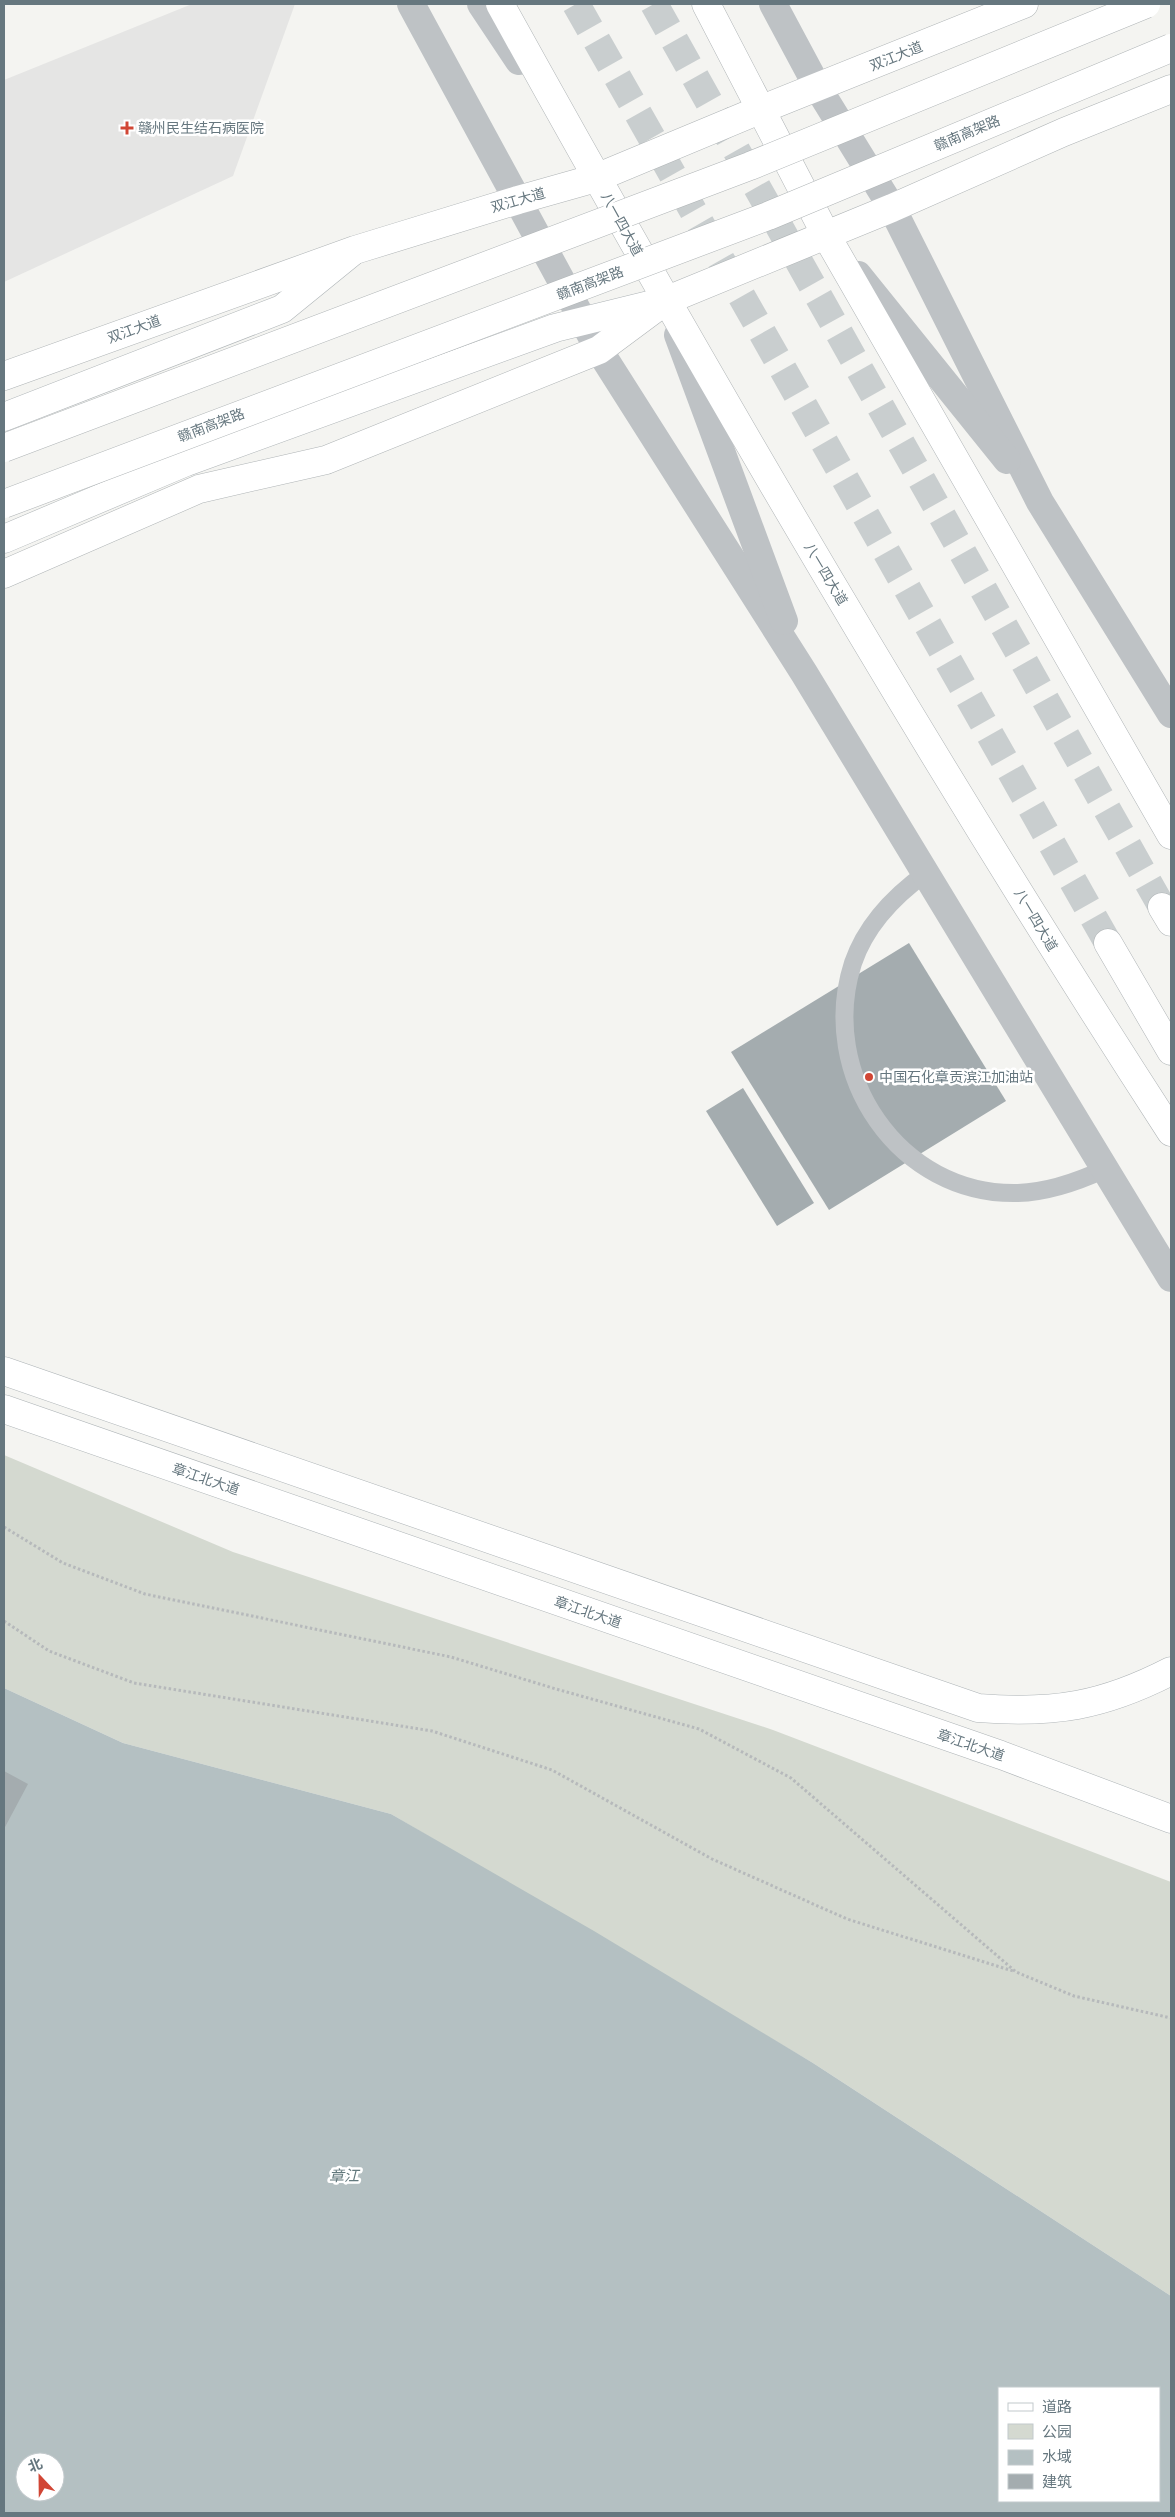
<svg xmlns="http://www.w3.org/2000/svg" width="1175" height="2517" viewBox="0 0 1175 2517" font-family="'Varela Round','Noto Sans SC',sans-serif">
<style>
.built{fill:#e5e5e4}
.green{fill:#d4d9d0}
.water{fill:#b4c0c2;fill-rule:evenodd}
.building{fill:#a4acaf}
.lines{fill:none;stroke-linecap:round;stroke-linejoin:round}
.primary-tunnel{stroke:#c9cecf;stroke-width:28;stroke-dasharray:28 14;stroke-linecap:butt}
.secondary-casing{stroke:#aeb4b7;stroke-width:29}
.primary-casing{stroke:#b0b5b7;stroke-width:29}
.trunk-casing{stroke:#afb4b6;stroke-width:29}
.path{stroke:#b6b9bb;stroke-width:3;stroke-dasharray:2.5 2.5;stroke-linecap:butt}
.service{stroke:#bec2c5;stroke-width:18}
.tertiary{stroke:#bec2c5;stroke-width:28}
.secondary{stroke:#fff;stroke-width:28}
.primary{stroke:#fff;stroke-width:28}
.trunk{stroke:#fff;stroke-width:28}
.trunk-bridge-casing{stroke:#afb4b6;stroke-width:29;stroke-linecap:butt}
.trunk-bridge{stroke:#fff;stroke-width:28}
.poi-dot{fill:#d14635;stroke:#fff;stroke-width:2}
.labels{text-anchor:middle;stroke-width:5;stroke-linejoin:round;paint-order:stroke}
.street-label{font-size:14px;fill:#66777f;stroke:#fff}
.poi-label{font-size:14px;fill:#66777f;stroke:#fff;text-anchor:start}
.water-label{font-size:15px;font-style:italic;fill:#62787c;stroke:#fff}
</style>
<rect width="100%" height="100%" fill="#f4f4f1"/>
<polygon class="built" points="192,4 295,4 233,176 4,282 4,80"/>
<polygon class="green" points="4,1455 233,1552 773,1730 1171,1882 1171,2296 813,2063 391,1814 123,1743 4,1688"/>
<path class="water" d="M4 1688 123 1743 391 1814 594 1931 813 2063 1171 2296V2513H4ZM999 2388H1159V2501H999ZM25 2462H55V2492H25Z"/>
<g class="building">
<polygon points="909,943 1006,1101 829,1210 731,1052"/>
<polygon points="743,1088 814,1203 777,1226 706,1111"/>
<polygon points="4,1771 28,1784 4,1829"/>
</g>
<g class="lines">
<g class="primary-tunnel">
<polyline points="576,4 1108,943"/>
<polyline points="654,4 1162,907"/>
</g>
<g class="secondary-casing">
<g id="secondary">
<polyline points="4,417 282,309 352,252"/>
<polyline points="4,539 186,462 555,328 665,301"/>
<path d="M4 1371 978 1708C1054 1714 1103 1706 1171 1671"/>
<polyline points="4,1409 1001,1755 1171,1819"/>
</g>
</g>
<g class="primary-casing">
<g id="primary">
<path d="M500 4C712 387 933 765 1171 1132"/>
<polyline points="706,4 826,235 1171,835"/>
<polyline points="1162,907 1171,922"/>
<polyline points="1108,943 1171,1051"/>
</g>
</g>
<g class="trunk-casing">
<g id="trunk">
<polyline points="4,376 355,250 518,200 596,178 762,109 1024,4"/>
<polyline points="4,574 199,489 326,460 599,350 665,301 892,208 1064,132 1171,89"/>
</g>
</g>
<g class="path">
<polyline points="4,1527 63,1563 145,1594 451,1657 556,1689 699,1729 791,1778 1016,1972 1074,1996 1171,2018"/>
<polyline points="4,1621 49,1651 134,1683 432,1731 552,1770 712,1859 847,1919 1013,1971"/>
</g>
<path class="service" d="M926 873C894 896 866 925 853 963 817 1074 899 1196 1018 1193 1049 1192 1077 1182 1105 1169"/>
<g class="tertiary">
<polyline points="411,4 599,350 804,673 1171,1278"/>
<polyline points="481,4 519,61"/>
<polyline points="773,4 818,88 892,208 1040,502 1171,714"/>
<polyline points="858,275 1007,460"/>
<polyline points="678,335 784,621"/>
</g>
<use href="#secondary" class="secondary"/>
<use href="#primary" class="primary"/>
<use href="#trunk" class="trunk"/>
<g class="trunk-bridge-casing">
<g id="trunk-bridge">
<polyline points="4,448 750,166 1146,4"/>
<polyline points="4,504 768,216 1171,48"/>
</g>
</g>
<use href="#trunk-bridge" class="trunk-bridge"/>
</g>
<g class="poi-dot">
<path d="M124.5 120.5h5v5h5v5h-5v5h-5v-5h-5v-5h5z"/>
<circle cx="869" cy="1077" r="5"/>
</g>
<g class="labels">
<g class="street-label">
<text transform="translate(896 56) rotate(-22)" y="5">双江大道</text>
<text transform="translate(967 133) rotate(-23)" y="5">赣南高架路</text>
<text transform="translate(518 200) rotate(-16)" y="5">双江大道</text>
<text transform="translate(622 224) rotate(61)" y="5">八一四大道</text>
<text transform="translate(590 283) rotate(-21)" y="5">赣南高架路</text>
<text transform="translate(134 329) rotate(-20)" y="5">双江大道</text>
<text transform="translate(211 425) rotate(-21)" y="5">赣南高架路</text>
<text transform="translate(826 574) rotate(59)" y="5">八一四大道</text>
<text transform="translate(1036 920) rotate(59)" y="5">八一四大道</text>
<text transform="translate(206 1479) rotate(19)" y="5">章江北大道</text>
<text transform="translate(588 1612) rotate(19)" y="5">章江北大道</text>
<text transform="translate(971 1745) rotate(19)" y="5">章江北大道</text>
</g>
<g class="poi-label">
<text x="138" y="133">赣州民生结石病医院</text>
<text x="879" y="1082">中国石化章贡滨江加油站</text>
</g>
<g class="water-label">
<text x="344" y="2181">章江</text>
</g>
</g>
<rect width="1175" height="2517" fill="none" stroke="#66777f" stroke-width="10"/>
<rect x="998" y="2387" width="162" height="115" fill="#ffffff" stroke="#c2c9cc"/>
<rect x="1008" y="2403" width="25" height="8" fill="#ffffff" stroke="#c2c9cc"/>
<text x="1042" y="2412" font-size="15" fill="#66777f">道路</text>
<rect x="1008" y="2424" width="25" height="15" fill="#d4d9d0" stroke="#c2c9cc"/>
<text x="1042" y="2437" font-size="15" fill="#66777f">公园</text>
<rect x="1008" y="2450" width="25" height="15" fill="#b4c0c2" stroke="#c2c9cc"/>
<text x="1042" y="2462" font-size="15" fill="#66777f">水域</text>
<rect x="1008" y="2474" width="25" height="15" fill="#a4acaf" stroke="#c2c9cc"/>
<text x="1042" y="2487" font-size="15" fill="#66777f">建筑</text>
<g transform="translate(40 2477) rotate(338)"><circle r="24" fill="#ffffff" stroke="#c2c9cc"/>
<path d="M0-4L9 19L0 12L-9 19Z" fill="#d14635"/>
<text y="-8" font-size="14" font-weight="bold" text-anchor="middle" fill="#66777f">北</text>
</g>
</svg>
